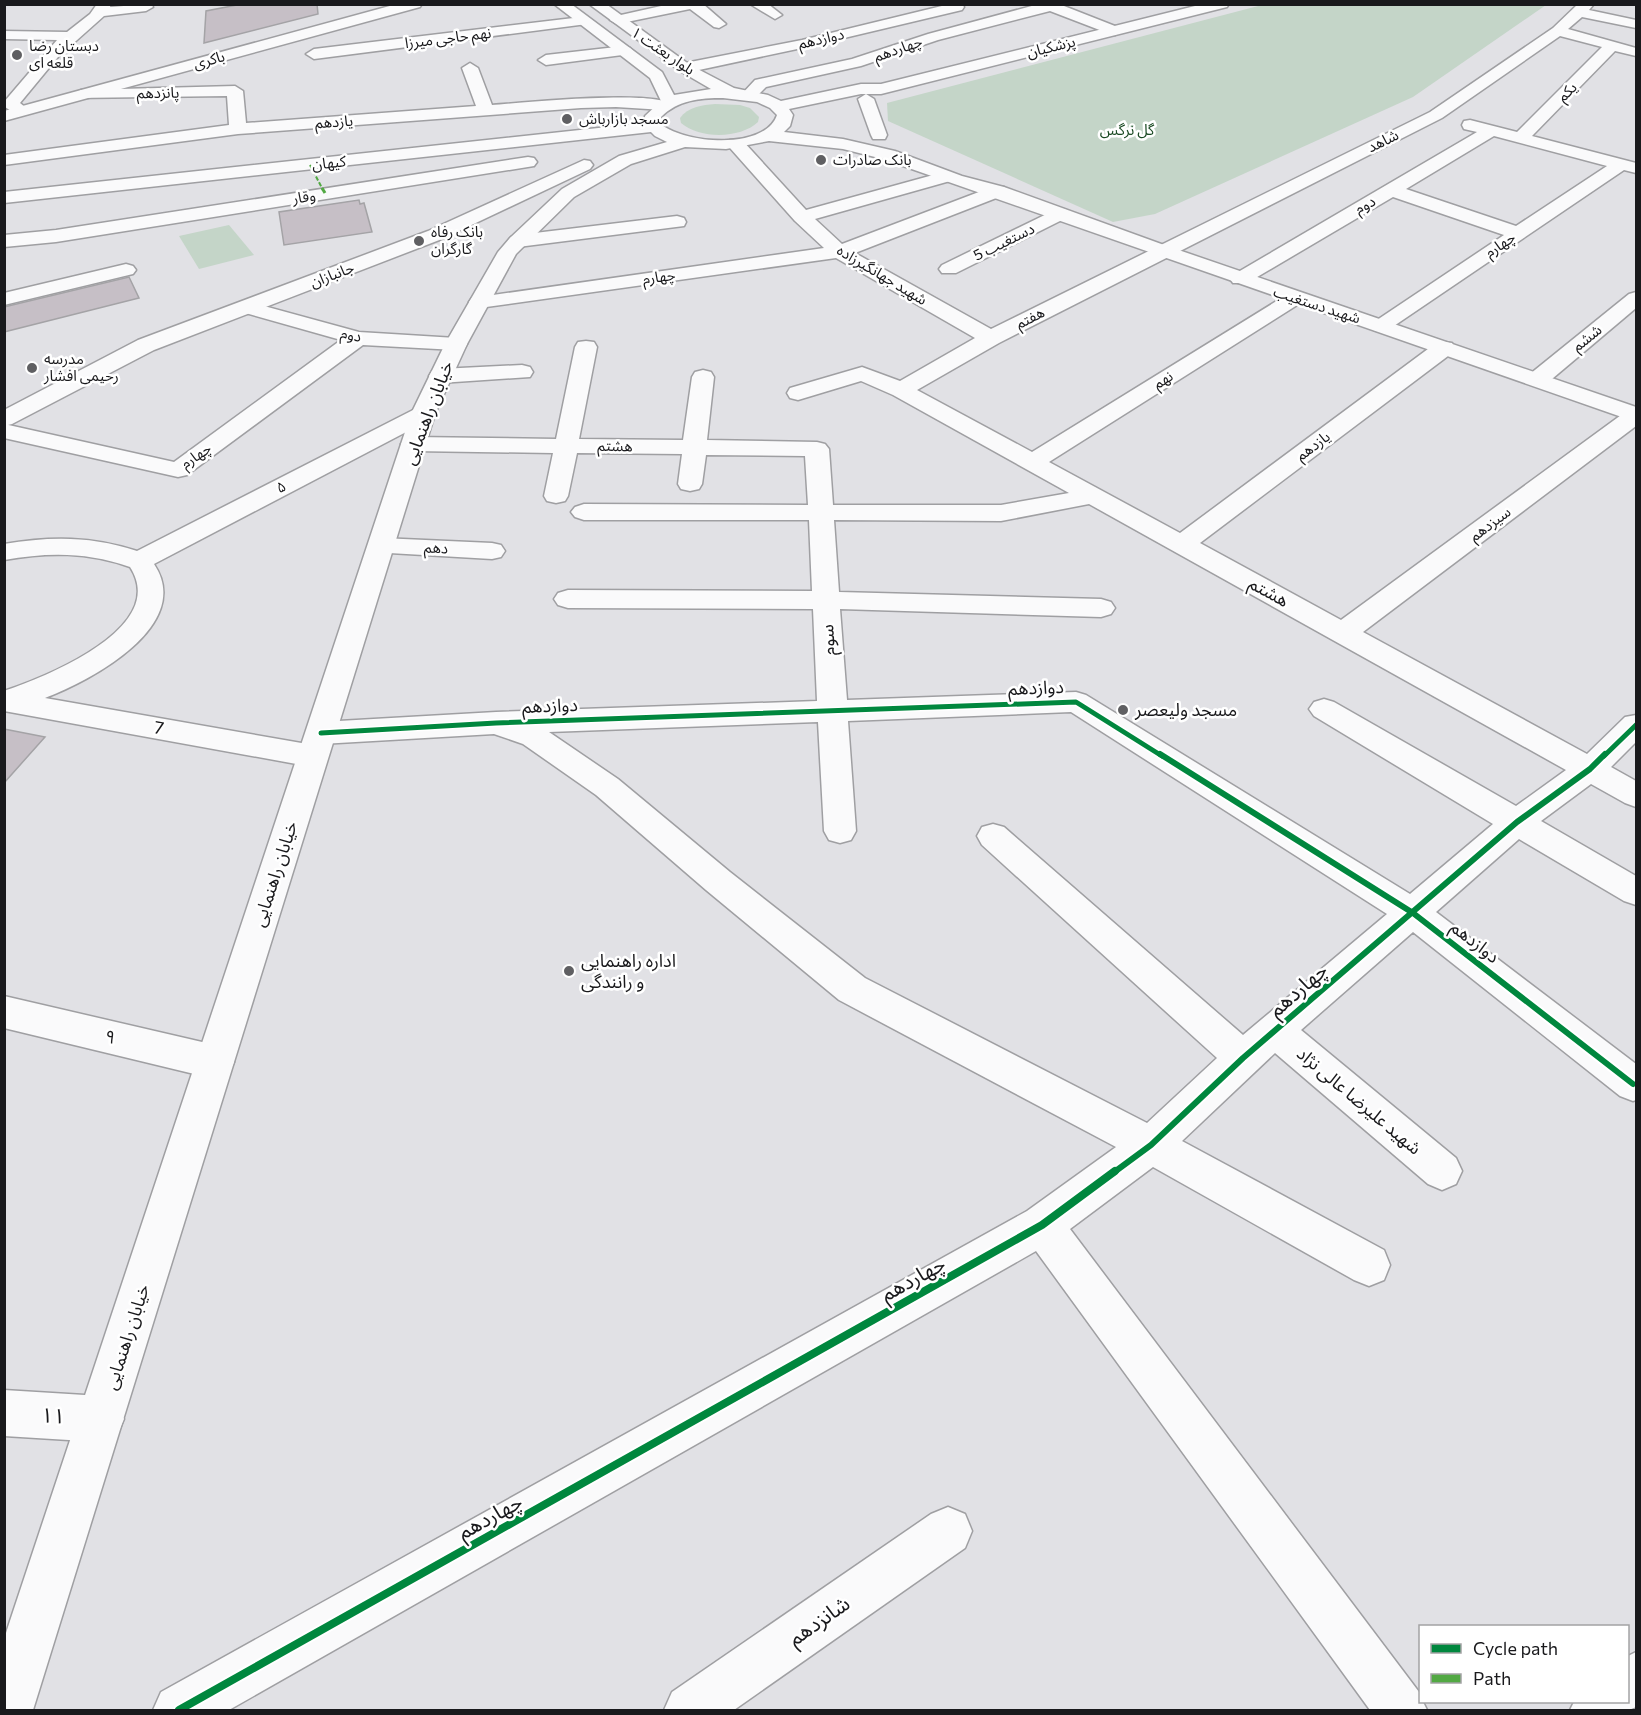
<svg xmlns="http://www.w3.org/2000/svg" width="1641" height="1715" viewBox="0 0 1641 1715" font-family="Commissioner,'Noto Sans Arabic',sans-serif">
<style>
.green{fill:#c4d5c8}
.building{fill:#c6bfc6;stroke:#a4a3a6;stroke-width:1.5}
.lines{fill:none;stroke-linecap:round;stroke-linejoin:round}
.street-casing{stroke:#9f9fa2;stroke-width:3}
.secondary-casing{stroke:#9f9fa2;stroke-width:3}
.street{fill:#fafafb;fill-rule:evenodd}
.secondary{fill:#fafafb;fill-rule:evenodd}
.quiet-far1{stroke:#52a943;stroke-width:2;stroke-dasharray:4.5 2;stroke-linecap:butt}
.quiet{stroke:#52a943;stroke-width:3;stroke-dasharray:6 3;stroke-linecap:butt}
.cycleway-far2-casing{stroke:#fff;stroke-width:8}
.cycleway-far1-casing{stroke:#fff;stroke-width:10}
.cycleway-casing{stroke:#fff;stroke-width:12}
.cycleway-far2{stroke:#00873e;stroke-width:5}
.cycleway-far1{stroke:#00873e;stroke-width:6}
.cycleway{stroke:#00873e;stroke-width:8}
.poi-dot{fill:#5f5f62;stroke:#fff;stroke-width:2}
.labels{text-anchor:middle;stroke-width:5;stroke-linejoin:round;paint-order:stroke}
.far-street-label{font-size:15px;fill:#19191c;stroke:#fff}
.far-poi-label{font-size:15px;fill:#19191c;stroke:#fff;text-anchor:start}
.far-park-label{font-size:15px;fill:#194922;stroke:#fff}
.street-label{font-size:18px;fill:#19191c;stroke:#fff}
.poi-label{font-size:18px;fill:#19191c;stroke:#fff;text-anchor:start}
.near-street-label{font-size:21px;fill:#19191c;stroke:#fff}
</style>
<rect width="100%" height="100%" fill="#e1e1e5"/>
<g class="green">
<polygon points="1262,5 1546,5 1413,97 1155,214 1113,222 888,121 887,103"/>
<path d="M715 104 740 105 750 108 759 117 758 122C740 139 700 139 681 123L680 118C688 107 702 105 715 104Z"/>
<polygon points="229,225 254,255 199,269 179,236"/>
</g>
<g class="building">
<polygon points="242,4 317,4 318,14 204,43 206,11"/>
<polygon points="359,200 360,204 364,203 372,232 284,245 279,212"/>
<polygon points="129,277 139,298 4,332 4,307"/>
<polygon points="4,729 45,737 4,783"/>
</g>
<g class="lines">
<g class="street-casing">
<g id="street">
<polygon points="97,4 111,4 110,7 151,4 153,7 146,11 104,16 58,57 20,103 30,111 28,114 16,114 5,107 4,102 57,40 4,39 4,31 67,32 90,14"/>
<polygon points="670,4 703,4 726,24 719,28 714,27 690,9 617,24 610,20 612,17"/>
<polygon points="750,4 768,4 782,15 775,19"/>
<polygon points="950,4 962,4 964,7 962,10 802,48 685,73 677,68 685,63 802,40"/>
<polygon points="1039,4 1066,4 1064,6 1120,28 1122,31 1115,35 1110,34 1050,11 938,40 861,66 766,87 755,98 743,98 741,95 755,80 852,59 928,34"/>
<path d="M1578 4H1594L1589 10 1636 20V28L1582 17 1568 29 1636 48V56L1615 51 1532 136 1636 163V173L1624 170 1388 330 1381 332 1374 330 1370 326 1374 322 1504 235 1393 197 1247 283H1233L1230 279 1233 275 1477 132 1464 129 1462 125 1464 121 1470 120 1517 132 1602 47 1560 36 1442 118 999 343 917 390 1032 452 1288 294 1295 292 1302 294 1305 298 1302 302 1049 462 1180 533 1436 343 1444 342 1452 343 1455 348 1452 353 1200 543 1341 620 1628 410 1636 408V426L1363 632 1587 754 1625 717 1636 715V742L1611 767 1636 781V807L1625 803 1591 784 1541 821 1636 876V905L1624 901 1519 839 1436 912 1636 1064V1100L1633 1101 1620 1096 1413 932 1301 1030 1456 1158 1462 1171 1456 1184 1442 1190 1428 1184 1275 1053 1182 1141 1384 1250 1390 1265 1384 1280 1369 1286 1354 1280 1153 1167 1070 1229 1419 1692 1420 1702H1423L1427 1710H1370L1036 1251 229 1710H153L161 1692 1027 1211 1116 1147 839 1000 706 890 596 795 523 744 494 734 321 744 310 741 306 733 310 725 321 722 496 712 817 701 813 609 568 608 558 605 554 599 558 593 568 590 812 591 809 520H584L575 517 571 512 575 507 584 504 808 505 805 456 706 455 702 484 699 489 690 491 681 489 678 484 682 454 577 453 568 496 565 501 556 503 547 501 544 496 553 453 413 451 405 449 401 444 405 439 413 437 556 439 575 347 578 342 586 341 594 342 597 347 579 439 683 440 692 377 695 372 703 370 711 372 714 377 707 440 817 442 825 444 829 449 833 505H1001L1069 493 893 395 861 381 798 400 790 398 787 393 790 388 862 367 900 381 975 338 836 258 479 308 472 306 469 302 472 298 824 248 795 221 730 148 727 144 730 140H742L806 210 944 172 950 173 953 177 950 181 815 219 842 244 992 187H1004L1007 191 1004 195 855 253 991 329 1430 112 1553 28ZM1494 136 1607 166 1516 226 1406 189ZM1089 504 1566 770 1516 806 1334 702 1324 699 1314 702 1309 709 1314 716 1493 824 1410 894 1086 695 1076 692 847 700 840 609 1101 617 1111 614 1115 608 1111 602 1101 599 839 592 834 520 1001 521ZM1071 712 1387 914 1243 1035 1004 827 993 824 982 827 977 836 982 845 1217 1058 1147 1123 865 978 730 872 618 779 549 732 818 722 824 831 829 840 840 843 851 840 856 831 848 721Z"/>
<polygon points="582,17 589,21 587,24 314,59 306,54 314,49"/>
<polygon points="625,46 630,48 633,51 630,54 546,65 538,60 546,55"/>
<path d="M470 63 478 68 492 105C518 103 659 89 672 105L664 110 616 107 581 108 238 134 4 165V155L229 125 227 96 75 98 73 95 81 90 235 86 243 91 246 123 476 106 462 68Z"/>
<polygon points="654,122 660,123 662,127 660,131 4,203 4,192"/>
<polygon points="528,157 534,158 537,162 534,166 56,242 4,247 4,235 56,230"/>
<polygon points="1059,208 1066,210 1068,214 1066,218 956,273 942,273 939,269 942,265"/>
<polygon points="677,216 684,218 686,222 684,226 518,247 511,245 508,241 511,237 518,235"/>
<polygon points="126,264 133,266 136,270 133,274 4,305 4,293"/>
<polygon points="1636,292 1636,308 1546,384 1538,386 1530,384 1527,379 1530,374 1629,294"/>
<polygon points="249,302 359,332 456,338 464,339 467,344 464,349 456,350 363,345 187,475 178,477 4,438 4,424 174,462 341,340 242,312 239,308 242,304"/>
<polygon points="522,365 530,367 533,372 530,377 440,383 432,381 429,376 432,371 440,369"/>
<path d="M423 407 431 409 435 414 431 419 154 564C195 625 91 681 45 698L313 745 324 748 328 756 324 764 313 767 4 711V691C45 677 170 628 130 567 87 552 49 552 4 560V544C51 536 92 536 137 551L415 409Z"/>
<polygon points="381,538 492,543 501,545 505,551 501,557 492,559 372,552 368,546 372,540"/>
<polygon points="4,996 215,1045 228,1050 234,1062 228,1074 215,1079 4,1028"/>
<polygon points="4,1390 101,1396 117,1403 124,1419 117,1435 101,1442 4,1436"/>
<polygon points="948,1507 965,1514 972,1531 965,1548 734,1710 664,1710 672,1692 931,1514"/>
<polygon points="1636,1652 1636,1707 1629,1710 1570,1710 1574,1702 1628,1702 1628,1656"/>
</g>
</g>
<g class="secondary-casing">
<g id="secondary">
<polygon points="397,4 422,4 420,7 4,121 4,111"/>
<path d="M554 4H571L662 72 674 95 711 89 680 71 589 4H606L690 65 734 88 768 95 781 101 861 84H881L1203 4H1229L1227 7 881 94H861L789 109 793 115 790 126 784 132 843 139 895 151 962 176 1004 187 1164 245 1636 407V422L883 159 843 149 769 141 726 149 685 147 631 164 574 197 516 254 467 344 435 414 33 1710H4V1639L411 414 445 344 498 252 510 238 562 189 619 156 667 142 655 136 646 127 645 116 661 101 650 78ZM723 98 757 102 770 108 777 115C765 150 687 144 662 125L661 117C678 100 700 98 723 98Z"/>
<polygon points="866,94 874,99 887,135 885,139 873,139 871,135 858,99"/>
<polygon points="584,160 590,161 593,165 590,169 442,239 154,350 12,424 4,426 4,410 138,340 428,231"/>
</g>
</g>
<use href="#street" class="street"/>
<use href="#secondary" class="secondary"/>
<polyline class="quiet-far1" points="310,165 323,190"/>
<polyline class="quiet" points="322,188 325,193"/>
<g class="cycleway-far2-casing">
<g id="cycleway-far2">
<polyline points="321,733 496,723 1076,702 1162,756"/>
<polyline points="1604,756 1636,725"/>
</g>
</g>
<g class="cycleway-far1-casing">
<g id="cycleway-far1">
<polyline points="1160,754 1413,913 1633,1084"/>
<polyline points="1113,1173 1151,1145 1243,1058 1517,822 1590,769 1605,754"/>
</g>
</g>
<g class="cycleway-casing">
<polyline id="cycleway" points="179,1710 1042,1225 1115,1171"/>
</g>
<use href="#cycleway-far2" class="cycleway-far2"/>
<use href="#cycleway-far1" class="cycleway-far1"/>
<use href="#cycleway" class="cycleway"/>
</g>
<g class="poi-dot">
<circle cx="17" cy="55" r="6"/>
<circle cx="567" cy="119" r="6"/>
<circle cx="821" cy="160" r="6"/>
<circle cx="419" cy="241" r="6"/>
<circle cx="32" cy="368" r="6"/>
<circle cx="1123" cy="710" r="6"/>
<circle cx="569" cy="971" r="6"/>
</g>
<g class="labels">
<g class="far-street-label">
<text transform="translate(448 38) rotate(-7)" y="5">نهم حاجی میرزا</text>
<text transform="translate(821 39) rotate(-13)" y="5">دوازدهم</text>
<text transform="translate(1051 47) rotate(-14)" y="5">پزشکیان</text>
<text transform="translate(898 49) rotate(-19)" y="5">چهاردهم</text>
<text transform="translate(663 51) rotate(34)" y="5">بلوار بعثت ۱</text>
<text transform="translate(209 60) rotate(-15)" y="5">باکری</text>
<text transform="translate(1567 92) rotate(-45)" y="5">یکم</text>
<text transform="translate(158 93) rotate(-1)" y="5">پانزدهم</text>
<text transform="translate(334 122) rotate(-4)" y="5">یازدهم</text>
<text transform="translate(1383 141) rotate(-26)" y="5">شاهد</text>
<text transform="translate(329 163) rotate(-6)" y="5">کیهان</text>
<text transform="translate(304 197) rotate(-9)" y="5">وقار</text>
<text transform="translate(1365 205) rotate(-30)" y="5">دوم</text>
<text transform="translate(1004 242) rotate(-26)" y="5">دستغیب 5</text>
<text transform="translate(1500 245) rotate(-34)" y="5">چهارم</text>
<text transform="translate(332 275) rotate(-21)" y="5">جانبازان</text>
<text transform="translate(882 275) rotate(31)" y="5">شهید جهانگیرزاده</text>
<text transform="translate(659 277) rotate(-8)" y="5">چهارم</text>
<text transform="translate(1317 305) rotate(18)" y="5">شهید دستغیب</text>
<text transform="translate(1030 318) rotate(-27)" y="5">هفتم</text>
<text transform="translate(351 335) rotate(12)" y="5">دوم</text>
<text transform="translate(1587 338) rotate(-39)" y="5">ششم</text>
<text transform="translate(1163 380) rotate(-32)" y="5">نهم</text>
<text transform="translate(615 446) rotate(1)" y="5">هشتم</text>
<text transform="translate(1313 446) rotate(-37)" y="5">یازدهم</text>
<text transform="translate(196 456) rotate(-35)" y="5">چهارم</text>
<text transform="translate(281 487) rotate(-27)" y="5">۵</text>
<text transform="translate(1490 524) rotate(-37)" y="5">سیزدهم</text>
<text transform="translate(436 548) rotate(2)" y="5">دهم</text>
</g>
<g class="far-poi-label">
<text x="29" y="51">دبستان رضا<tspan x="29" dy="17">قلعه ای</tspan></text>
<text x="579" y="124">مسجد بازارباش</text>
<text x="833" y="165">بانک صادرات</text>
<text x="431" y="237">بانک رفاه<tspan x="431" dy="17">گارگران</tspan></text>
<text x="44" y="364">مدرسه<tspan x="44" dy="17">رحیمی افشار</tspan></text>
</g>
<g class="far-park-label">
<text x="1127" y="135">گل نرگس</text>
</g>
<g class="street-label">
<text transform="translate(428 413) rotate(-69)" y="6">خیابان راهنمایی</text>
<text transform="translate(1269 592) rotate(29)" y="6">هشتم</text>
<text transform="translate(828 640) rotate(-94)" y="6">سوم</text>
<text transform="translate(1036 688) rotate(-2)" y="6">دوازدهم</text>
<text transform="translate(550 706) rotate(-2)" y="6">دوازدهم</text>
<text transform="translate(159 728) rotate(10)" y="6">7</text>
<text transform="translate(275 874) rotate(-72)" y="6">خیابان راهنمایی</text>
<text transform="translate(1475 942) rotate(38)" y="6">دوازدهم</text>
<text transform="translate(110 1037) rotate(13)" y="6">۹</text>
<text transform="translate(1359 1101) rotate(40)" y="6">شهید علیرضا عالی نژاد</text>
<text transform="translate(127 1337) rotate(-72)" y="6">خیابان راهنمایی</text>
</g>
<g class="poi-label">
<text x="1135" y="716">مسجد ولیعصر</text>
<text x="581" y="967">اداره راهنمایی<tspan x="581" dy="21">و رانندگی</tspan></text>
</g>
<g class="near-street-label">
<text transform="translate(1298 990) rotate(-41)" y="7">چهاردهم</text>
<text transform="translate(913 1279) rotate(-29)" y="7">چهاردهم</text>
<text transform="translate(53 1416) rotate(3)" y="7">۱۱</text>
<text transform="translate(490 1517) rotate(-29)" y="7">چهاردهم</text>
<text transform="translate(819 1621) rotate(-35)" y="7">شانزدهم</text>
</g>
</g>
<rect width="1641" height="1715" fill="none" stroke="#19191c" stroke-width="12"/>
<rect x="1419" y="1625" width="210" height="78" fill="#ffffff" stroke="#a3a3a4" stroke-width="1.5"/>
<rect x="1431" y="1644" width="30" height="9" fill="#00873e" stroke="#a3a3a4" stroke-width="1.5"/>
<text x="1473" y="1655" font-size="18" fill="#19191c">Cycle path</text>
<rect x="1431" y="1674" width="30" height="9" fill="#52a943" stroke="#a3a3a4" stroke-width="1.5"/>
<text x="1473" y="1685" font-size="18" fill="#19191c">Path</text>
</svg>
